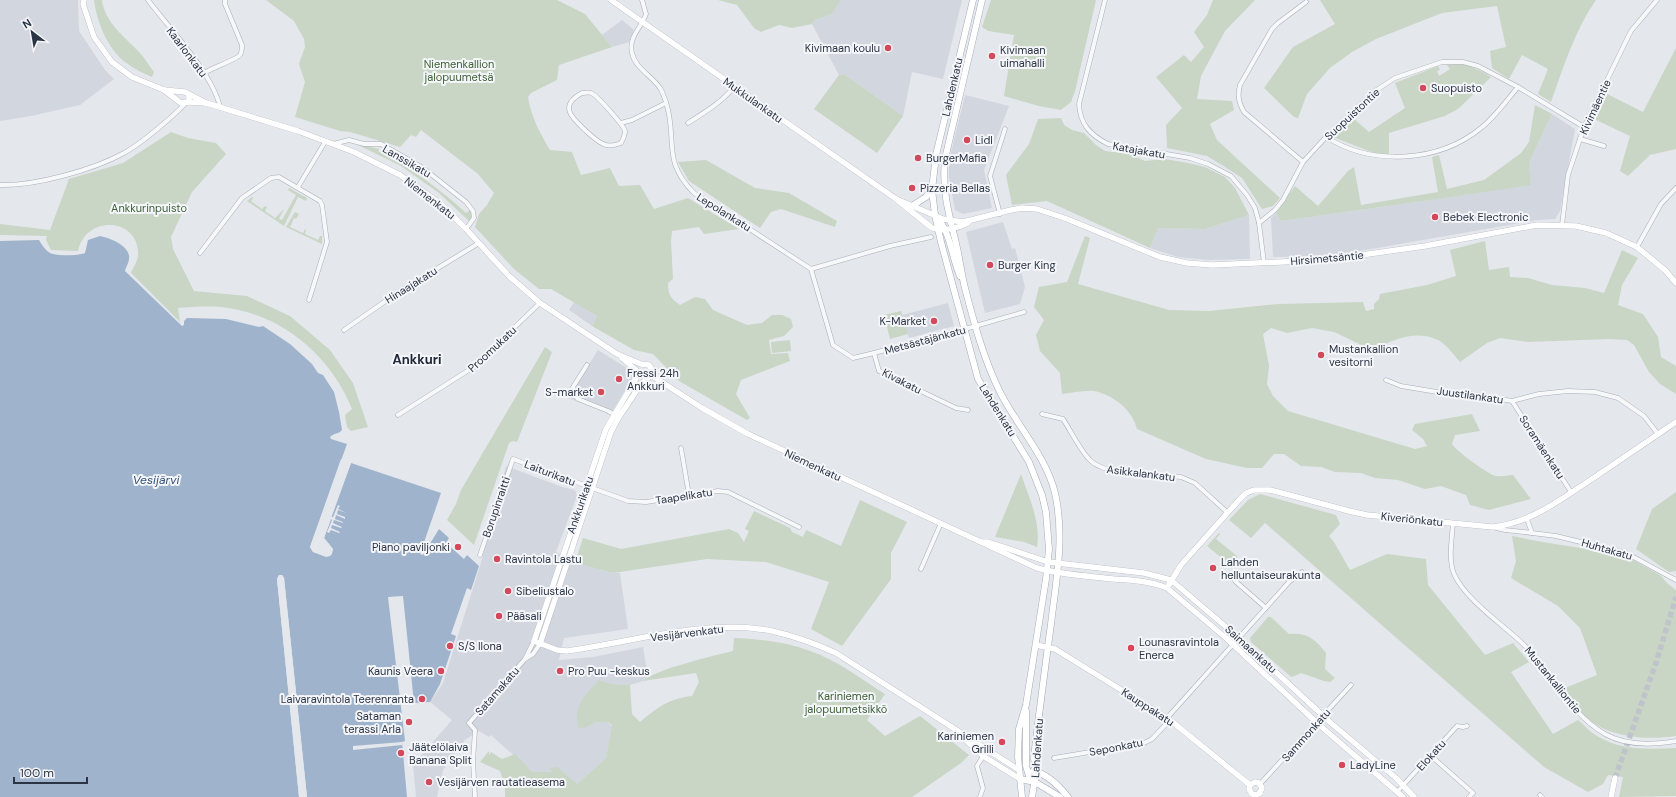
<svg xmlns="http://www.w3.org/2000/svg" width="1676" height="797" viewBox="0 0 1676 797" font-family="'DM Sans',sans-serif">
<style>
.built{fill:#d2d6de}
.green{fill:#c9d6c5}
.water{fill:#9fb4cc}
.pier{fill:#e4e7ec}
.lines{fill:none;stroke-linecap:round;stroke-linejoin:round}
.secondary-tunnel{stroke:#bfc3cb;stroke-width:5.5;stroke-dasharray:5.5 3;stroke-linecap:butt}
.street-casing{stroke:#a9aeb7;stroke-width:5}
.secondary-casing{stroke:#a9aeb7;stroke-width:6}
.primary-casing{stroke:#a3abb8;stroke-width:7}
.street{stroke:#f7f8fa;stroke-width:4}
.secondary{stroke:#fff;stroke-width:5.5}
.primary{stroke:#fff;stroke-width:6}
.poi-dot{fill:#d1495b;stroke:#f4f6f9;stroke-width:1.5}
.labels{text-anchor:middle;stroke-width:4;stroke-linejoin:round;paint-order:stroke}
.poi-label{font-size:11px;fill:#2b3445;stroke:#f4f6f9;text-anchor:start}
.street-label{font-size:11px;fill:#2b3445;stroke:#f4f6f9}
.park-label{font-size:11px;fill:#3f6138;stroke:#f4f6f9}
.water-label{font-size:12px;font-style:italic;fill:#34527a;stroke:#f4f6f9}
.quarter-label{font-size:13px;font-weight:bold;fill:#1d2536;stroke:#f4f6f9}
</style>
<rect width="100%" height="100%" fill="#e4e7ec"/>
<g class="built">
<polygon points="0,0 78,0 79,31 105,70 114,79 80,105 31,116 0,121"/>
<polygon points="841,0 962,0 943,79 912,72 903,116 844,74 839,75 812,24 815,20 832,14"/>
<polygon points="622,20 634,30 629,42 612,47 602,35"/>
<polygon points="965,95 1009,106 984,170 992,208 963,214 955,210 949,177 949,161"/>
<polygon points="1552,114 1575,129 1560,211 1555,219 1537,220 1331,256 1273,257 1271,218 1276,213 1281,221 1417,202 1531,184 1529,163"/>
<polygon points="1249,215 1250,259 1208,260 1178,257 1150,248 1158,228 1205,229"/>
<polygon points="1003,222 1012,249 1015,248 1025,287 1020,304 985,313 966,232"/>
<polygon points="574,302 597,316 592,326 569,310"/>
<polygon points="948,303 954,326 909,338 902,315"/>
<polygon points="598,350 630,370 633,377 610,415 603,411 568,398"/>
<polygon points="506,466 562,487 575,490 577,496 556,552 575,563 613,573 620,573 628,629 564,638 559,660 593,657 643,647 648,677 643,681 630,685 612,684 599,680 587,727 596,722 608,722 612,726 606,758 577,784 551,768 552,772 532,772 491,735 489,737 479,731 465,740 455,752 443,770 437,797 416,797 413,765 452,720 430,702 443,683 480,566"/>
</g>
<g class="green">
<path d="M94 0H102C105 23 124 36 139 52 145 58 149 66 154 72L152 77C143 73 134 69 125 62 107 48 97 22 94 0Z"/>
<path d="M266 0H557L585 14 612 47 559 65 557 80 531 93 528 97C531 117 540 133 550 150L572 152 581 175 610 168 619 186 640 185 654 209 688 198 739 229 704 234 699 227 672 231 671 241 673 279 668 283C668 294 670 298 680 305L695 297 705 299 713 310 747 325 762 323 772 315H782L791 319 793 327 784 336 769 340 771 354 788 353 790 361 741 380 736 394 750 418 747 420 679 381 653 354 634 350 592 326 597 316 551 289H539L514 269 475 227 479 214 488 204V203L494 193 478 174 421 130 416 137 411 135 400 147 350 132 340 131 295 117 305 82 299 64 305 47 304 39 294 21Z"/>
<polygon points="718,0 841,0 832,14 815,20 812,24 792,28 779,25 761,32 754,28 737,5"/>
<polygon points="991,0 1096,0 1075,91 1071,102 1061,110 1039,106 1004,96 1014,35 988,31 982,27"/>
<polygon points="1213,0 1255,0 1225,31 1201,76 1197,99 1232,101 1234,110 1210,124 1217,140 1280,198 1273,206 1262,209 1242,178 1225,167 1207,156 1167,148 1166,125 1182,108 1156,77 1184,55 1191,62 1204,47 1194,32 1207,15"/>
<path d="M1320 0H1596C1575 30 1563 68 1551 102L1538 94 1548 69 1522 55 1509 79 1492 68 1490 51 1506 47 1497 6 1442 13 1376 39 1352 52 1330 68 1307 94 1298 118 1294 117 1264 88 1293 47 1335 24Z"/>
<polygon points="1676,48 1676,149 1650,155 1628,176 1620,171 1630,136 1592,118 1605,93 1643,112"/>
<polygon points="1465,64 1483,72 1491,77 1458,109 1445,116 1389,133 1389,155 1374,153 1333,137 1353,118 1369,132 1405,108 1395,83 1438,66 1440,70 1437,71 1439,76 1450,69 1447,65"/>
<polygon points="844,74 903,116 877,153 814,109 839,75"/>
<polygon points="1535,105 1552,114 1529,163 1531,185 1417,202 1281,221 1276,213 1295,186 1318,206 1348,171 1354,167 1361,205 1438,192 1432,157 1439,155 1447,189 1484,180 1521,153 1529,142"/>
<polygon points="1061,118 1064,125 1072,130 1084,133 1096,145 1105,151 1129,154 1145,161 1165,159 1188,163 1205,167 1225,177 1235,188 1249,215 1205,229 1158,228 1150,248 1047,201 1012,205 1006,175 1029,144 1038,119"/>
<path d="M171 132 188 138 216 143 226 154 192 192 171 237 173 249 194 291 247 296 290 316 330 350 353 383 368 427 351 431 347 427 345 415 352 409C330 354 280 313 221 307 206 306 192 307 178 308L180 322 131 273C133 267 137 263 138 256 141 218 86 213 78 251L51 250 46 240 47 236 0 235V224L50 230 69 179 123 163Z"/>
<path d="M354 143 379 149 378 151C411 168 439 188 466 213L470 210C472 214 472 217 469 221L439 193 401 166Z"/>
<polygon points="706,160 755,188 789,193 837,221 835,227 781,209 771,212 760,228 689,181 678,162"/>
<polygon points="289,188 307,198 306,201 298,197 284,226 247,201 252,197 253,198 251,201 262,209 265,206 267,207 265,211 275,218 284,209 279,219 282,220 296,195 288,190"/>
<polygon points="295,212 299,214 296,219 294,218 290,227 303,233 305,229 306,230 305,234 318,240 320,236 322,236 322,244 286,227"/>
<path d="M1085 236 1090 238 1078 284 1169 310 1209 311 1278 304 1363 302 1366 311 1374 309V304L1379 299 1380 294 1427 285 1456 276 1450 250 1485 241 1489 270 1509 267 1510 277 1528 278 1552 285 1585 288 1604 293 1622 250 1638 258 1622 285 1618 305 1643 314 1658 337 1661 357 1676 366V394L1660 384 1649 372 1634 345 1627 340 1610 339 1528 342 1500 338 1487 343 1460 362C1454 355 1446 344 1438 340 1415 329 1393 340 1372 350L1334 332 1312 328 1287 333 1271 328 1263 334 1269 366 1267 384 1273 396 1288 411 1415 449 1427 446 1423 439 1412 430 1415 424 1472 414 1480 431 1455 435 1452 444C1456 451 1489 475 1496 476 1502 477 1508 475 1513 475L1531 499 1489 510 1470 505 1466 495 1441 486 1425 489 1398 480 1375 478 1361 473 1335 472 1321 467 1301 466 1284 454H1274L1262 468H1247L1206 459 1137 429C1132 409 1113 395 1094 391 1084 390 1072 393 1062 394L1060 373 1040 351 1036 335 1044 320 1034 307 1039 287 1067 282Z"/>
<polygon points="901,311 908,334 890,339 884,315"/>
<polygon points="790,340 791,351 772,353 771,342"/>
<polygon points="545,347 552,352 517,442 513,441 509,443 474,545 447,520 456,504 461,490"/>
<path d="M1021 474C1029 497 1041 523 1037 547L1024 542 995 537Z"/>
<polygon points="1676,492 1676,571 1669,572 1636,549 1652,509"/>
<path d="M1260 494 1336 515 1340 524 1329 536 1334 542 1350 570 1387 554 1426 559 1428 585 1485 655 1513 643 1529 662 1511 672 1553 734 1578 720C1584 725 1590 732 1597 736 1621 751 1649 749 1676 748V796L1619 797 1623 777 1608 775 1603 784 1588 792 1544 767 1265 523 1251 538 1229 520 1248 500Z"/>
<polygon points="860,500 907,522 891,553 891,579 842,646 811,629 829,582 766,562 707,559 613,573 575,563 583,538 621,549 729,529 738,533 744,542 749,531 745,529 754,511 790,528 792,532 803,537 806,530 841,546"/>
<polygon points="1219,533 1220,534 1216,539 1237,556 1238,562 1233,558 1231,561 1235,565 1233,567 1207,546"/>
<path d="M1512 536 1542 542 1613 553 1633 560 1660 575 1668 584 1676 590V736C1640 741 1597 737 1574 704 1571 699 1568 694 1565 688L1597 675 1580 628 1558 606 1511 578 1516 561Z"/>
<path d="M1268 617H1271L1289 634C1307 632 1315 639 1326 653L1325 669 1335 678 1330 682 1324 681 1301 673 1292 677 1290 676 1251 642 1250 638Z"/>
<path d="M734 638C759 639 786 642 810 651 837 660 861 679 885 694L867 720 885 736 920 716 969 755 961 763 912 797H505V786L500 771 480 762 489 751V755L491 752 502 759 515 754 532 772H552L550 768 557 767 577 784 606 758 612 725 608 722H596L587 727 579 728C572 706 586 695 599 680L612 684 630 685 632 714 640 722C658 707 668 699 692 696L699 682 696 673 643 681C656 669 713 656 733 651Z"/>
</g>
<path class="water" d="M100 236C110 238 131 246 129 259 129 262 126 267 125 271L182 326 184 325V321L187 318 226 319 259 327 263 326 290 344 312 364 318 373 323 375 334 392 339 412 342 430C339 434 334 433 330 437L331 439 347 444 310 547 313 552 330 556 333 549 324 538 351 463 441 493 420 554 423 555 439 529 449 538 446 543 464 559 467 555 479 566 471 590 467 588 451 634 456 636 440 684 430 702 414 703 403 596 388 597 405 741 402 742 407 797H307L284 578 282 575H279L277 579 299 797H0V241L39 240C42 245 45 250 50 253 56 256 78 256 85 253L88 240Z"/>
<g class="pier">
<polygon points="341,459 343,460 312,547 314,550 321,553 329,554 331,553 331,549 322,538 349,462 351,463 331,517 333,517 338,505 340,506 338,509 347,513 338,510 337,514 345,517 345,519 336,515 335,519 343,522 343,523 334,520 333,523 342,527 341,528 332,525 331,528 340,532 339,533 331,530 329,533 327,532 332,520 331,519 324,538 333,549 332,554 330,556 326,557 313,552 310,547"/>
<polygon points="279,575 282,575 284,578 307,797 305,797 282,579 280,577 279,579 301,797 299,797 277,579"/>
<polygon points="402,742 402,745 353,750 353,746"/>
</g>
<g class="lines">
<polyline class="secondary-tunnel" points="1615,778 1656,663 1676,597"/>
<g class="street-casing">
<g id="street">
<path d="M148 0C169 28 213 74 220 107"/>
<path d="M642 0 646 14C642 27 628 37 632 53 635 68 652 76 660 88 663 92 664 98 666 102 678 140 661 160 694 193L811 269 890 246 931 237"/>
<path d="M1105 0 1079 104C1080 124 1090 135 1108 144L1190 158 1208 164 1231 176 1247 195 1255 208 1259 223 1264 263"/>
<path d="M204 73C210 69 239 58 240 55 242 52 242 48 242 45L225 4V0"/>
<path d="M582 93C585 93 589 92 591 93 597 95 624 126 625 131 625 136 623 139 621 143 616 145 611 146 606 145 598 143 592 136 586 131 572 118 558 106 582 93Z"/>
<polyline points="621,123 632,120 666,103"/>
<path d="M688 123C705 112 721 103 734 87"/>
<path d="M1326 137C1372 166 1438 163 1481 128 1495 117 1506 101 1518 87"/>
<polyline points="1580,139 1604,146"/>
<polyline points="333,144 349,140 364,144 381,144 423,168 466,202 473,211 474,218 466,229"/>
<path d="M1303 162 1244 112C1239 103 1237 96 1240 85L1272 29 1278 23 1306 2"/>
<path d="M0 185C35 186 93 170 124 153 142 143 170 119 185 104"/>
<polyline points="298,187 325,142"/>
<polyline points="1000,214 990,176 1005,129"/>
<polyline points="1259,223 1275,210 1283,200 1303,162 1326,137 1375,91 1395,78 1442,62 1463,62 1478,66 1518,87 1584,127"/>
<polyline points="1562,225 1568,175 1584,127 1631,31 1657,0"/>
<polyline points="1637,247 1661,204 1676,188"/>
<polyline points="200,253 242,198 271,178 279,177 320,201 322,205 327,242 309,300"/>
<polyline points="811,269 833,345 853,358 874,353 879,371 956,408 968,410"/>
<polyline points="344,330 397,293 479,243"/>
<polyline points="874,353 965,329 1024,312"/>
<polyline points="587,365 573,387 575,396 578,399 608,411 617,416"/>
<polyline points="1386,380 1401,386 1437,392 1471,394 1512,401 1539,394 1568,391 1595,392 1618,398 1644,416 1658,434"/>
<polyline points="1512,401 1571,492"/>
<path d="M1042 414 1063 419C1071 431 1081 452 1091 461 1107 476 1158 475 1181 477L1195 483 1228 513"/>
<polyline points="398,415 472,368 540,303"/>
<polyline points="681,448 689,495"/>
<polyline points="1527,519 1532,533 1556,536 1626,553 1676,580"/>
<path d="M1453 523C1452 539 1448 559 1454 574 1465 599 1502 624 1522 643 1552 671 1568 713 1605 734 1626 746 1653 745 1676 741"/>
<polyline points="1496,528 1505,530 1532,533"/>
<polyline points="480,555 513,459 628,501 646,502 718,491 728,492 799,527"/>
<polyline points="921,569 941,523"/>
<polyline points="1235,581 1266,608"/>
<polyline points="525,659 534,641"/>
<polyline points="1167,718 1289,582 1302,572"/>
<polyline points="1430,755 1473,793 1469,797"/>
<polyline points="1054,758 1144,743 1152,739 1170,720"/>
<polyline points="1260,784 1351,685"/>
<polyline points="1397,792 1457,726 1463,727 1467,726"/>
<polyline points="1540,795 1542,797"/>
<polyline points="475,797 473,761 475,730 469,723 525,659 533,654 540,644"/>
<polyline points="980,797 983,788 977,766 987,750"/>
</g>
</g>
<g class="secondary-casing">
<g id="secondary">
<polyline points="84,0 83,4 94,37 112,62 132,77 164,90 181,103 188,102 189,99 189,95"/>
<path d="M611 0 896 199 932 228C943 232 958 228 968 223"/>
<polyline points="164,90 185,92 206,103 298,131 354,152 400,175 441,204 466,229 508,275 540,303 617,354 641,364 649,365 652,370 651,375 641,384 619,417 611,432 540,644"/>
<polyline points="188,102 206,103"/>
<polyline points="896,199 943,219 963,222 1011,210 1022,208 1037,209 1067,219 1160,257 1187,263 1212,265 1326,260 1425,246 1537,225 1576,226 1606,233 1637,247 1665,270 1676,283"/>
<polyline points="622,358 637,371"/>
<path d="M638 375 606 429 534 641 557 650 567 651C633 642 707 618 772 631 794 636 816 644 836 653L1019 770"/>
<path d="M651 375 702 408 748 434 1037 568C1062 575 1089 576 1114 579 1132 580 1150 581 1167 588L1226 638 1317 723 1403 797"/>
<polyline points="981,542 988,542 1048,562 1144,573 1171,580 1239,638 1331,723 1396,778 1414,797"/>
<path d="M1167 588 1181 565 1239 500 1246 493 1254 490H1270L1349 511 1367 515 1493 527C1531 523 1561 499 1592 479 1620 460 1648 441 1676 422"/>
<polyline points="1036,645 1055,649 1170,720 1250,785"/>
<polyline points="960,735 983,756 1020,779"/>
<polyline points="1250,785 1255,782 1259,783 1262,788 1260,793"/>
<polyline points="1250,785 1249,789 1252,794 1256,795 1260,793"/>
<polyline points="1611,797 1615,778"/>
</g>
</g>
<g class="primary-casing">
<g id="primary">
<polyline points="973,0 936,155 932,190 935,215 941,242 978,379 1029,462 1042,495 1046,512 1049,549 1046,579 1026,705 1019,729 1018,757 1022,797"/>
<path d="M982 0 945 159C942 189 948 211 955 239 959 255 961 272 965 288 974 323 984 360 1000 392 1017 426 1046 456 1055 493 1065 537 1056 581 1051 624 1045 668 1039 713 1034 758L1036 772 1032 797"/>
<polyline points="912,206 926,197 932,190"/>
<path d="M935 215C951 232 951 255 960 276"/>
<polyline points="1026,711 1026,766 1029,776 1035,782"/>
<path d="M1033 771C1046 773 1060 787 1068 797"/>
<polyline points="1020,779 1035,782 1060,797"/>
</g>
</g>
<use href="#street" class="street"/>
<use href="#secondary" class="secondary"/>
<use href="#primary" class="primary"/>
</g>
<g class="poi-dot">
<circle cx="888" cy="48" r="4"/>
<circle cx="992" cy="56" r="4"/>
<circle cx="1423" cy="88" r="4"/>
<circle cx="967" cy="140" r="4"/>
<circle cx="918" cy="158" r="4"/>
<circle cx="912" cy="188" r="4"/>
<circle cx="1435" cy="217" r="4"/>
<circle cx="990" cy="265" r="4"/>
<circle cx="934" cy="321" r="4"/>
<circle cx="1321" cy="355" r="4"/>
<circle cx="619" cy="379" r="4"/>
<circle cx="601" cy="392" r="4"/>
<circle cx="458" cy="547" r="4"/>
<circle cx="497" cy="559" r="4"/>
<circle cx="1213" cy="568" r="4"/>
<circle cx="508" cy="591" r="4"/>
<circle cx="499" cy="616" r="4"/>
<circle cx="450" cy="646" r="4"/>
<circle cx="1131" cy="648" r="4"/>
<circle cx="441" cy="671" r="4"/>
<circle cx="560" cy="671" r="4"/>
<circle cx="422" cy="699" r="4"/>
<circle cx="409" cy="722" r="4"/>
<circle cx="1002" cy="742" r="4"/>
<circle cx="401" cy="753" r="4"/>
<circle cx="1342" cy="765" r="4"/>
<circle cx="429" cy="782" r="4"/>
</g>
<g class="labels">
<g class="poi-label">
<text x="880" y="52" text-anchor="end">Kivimaan koulu</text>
<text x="1000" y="54">Kivimaan<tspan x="1000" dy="13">uimahalli</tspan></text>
<text x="1431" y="92">Suopuisto</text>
<text x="975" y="144">Lidl</text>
<text x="926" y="162">BurgerMafia</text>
<text x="920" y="192">Pizzeria Bellas</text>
<text x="1443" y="221">Bebek Electronic</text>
<text x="998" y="269">Burger King</text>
<text x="926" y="325" text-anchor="end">K-Market</text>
<text x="1329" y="353">Mustankallion<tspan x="1329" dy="13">vesitorni</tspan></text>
<text x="627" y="377">Fressi 24h<tspan x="627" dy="13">Ankkuri</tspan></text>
<text x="593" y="396" text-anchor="end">S-market</text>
<text x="450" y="551" text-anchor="end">Piano paviljonki</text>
<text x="505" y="563">Ravintola Lastu</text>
<text x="1221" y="566">Lahden<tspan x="1221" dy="13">helluntaiseurakunta</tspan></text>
<text x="516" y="595">Sibeliustalo</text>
<text x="507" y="620">Pääsali</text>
<text x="1139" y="646">Lounasravintola<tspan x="1139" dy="13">Enerca</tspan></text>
<text x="458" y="650">S/S Ilona</text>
<text x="433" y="675" text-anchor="end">Kaunis Veera</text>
<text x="568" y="675">Pro Puu -keskus</text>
<text x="414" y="703" text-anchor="end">Laivaravintola Teerenranta</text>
<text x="401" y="720" text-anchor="end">Sataman<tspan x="401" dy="13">terassi Arla</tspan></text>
<text x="994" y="740" text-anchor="end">Kariniemen<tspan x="994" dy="13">Grilli</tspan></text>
<text x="409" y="751">Jäätelölaiva<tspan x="409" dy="13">Banana Split</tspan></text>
<text x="1350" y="769">LadyLine</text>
<text x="437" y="786">Vesijärven rautatieasema</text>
</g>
<g class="street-label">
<text transform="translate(187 52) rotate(53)" y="4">Kaarlonkatu</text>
<text transform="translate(952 87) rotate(-77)" y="4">Lahdenkatu</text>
<text transform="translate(753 100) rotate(35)" y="4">Mukkulankatu</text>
<text transform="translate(1595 107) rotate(-65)" y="4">Kivimäentie</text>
<text transform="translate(1352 114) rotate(-43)" y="4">Suopuistontie</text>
<text transform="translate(1139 150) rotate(10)" y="4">Katajakatu</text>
<text transform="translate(407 161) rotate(30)" y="4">Lanssikatu</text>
<text transform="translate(430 198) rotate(38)" y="4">Niemenkatu</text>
<text transform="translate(724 212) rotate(32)" y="4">Lepolankatu</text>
<text transform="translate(1327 258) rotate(-5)" y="4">Hirsimetsäntie</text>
<text transform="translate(411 285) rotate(-32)" y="4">Hinaajakatu</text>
<text transform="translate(925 340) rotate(-15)" y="4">Metsästäjänkatu</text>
<text transform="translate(492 349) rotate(-43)" y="4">Proomukatu</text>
<text transform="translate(902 381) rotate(27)" y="4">Kivakatu</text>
<text transform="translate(1470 395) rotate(8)" y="4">Juustilankatu</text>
<text transform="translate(998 410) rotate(58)" y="4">Lahdenkatu</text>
<text transform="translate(1542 447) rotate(57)" y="4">Soramäenkatu</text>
<text transform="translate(813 465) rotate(25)" y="4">Niemenkatu</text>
<text transform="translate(550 473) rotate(21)" y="4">Laiturikatu</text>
<text transform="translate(1141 473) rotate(7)" y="4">Asikkalankatu</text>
<text transform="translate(684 496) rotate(-9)" y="4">Taapelikatu</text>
<text transform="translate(580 505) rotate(-71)" y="4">Ankkurikatu</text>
<text transform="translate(496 507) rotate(-71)" y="4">Borupinraitti</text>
<text transform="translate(1412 519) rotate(6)" y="4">Kiveriönkatu</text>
<text transform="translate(1607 549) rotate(16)" y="4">Huhtakatu</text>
<text transform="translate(687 633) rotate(-7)" y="4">Vesijärvenkatu</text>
<text transform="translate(1251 649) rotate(42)" y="4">Saimaankatu</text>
<text transform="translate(1553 680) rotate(51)" y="4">Mustankalliontie</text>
<text transform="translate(497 691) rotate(-49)" y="4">Satamakatu</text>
<text transform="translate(1148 707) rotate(33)" y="4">Kauppakatu</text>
<text transform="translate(1306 735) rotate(-48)" y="4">Sammonkatu</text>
<text transform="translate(1116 747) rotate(-11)" y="4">Seponkatu</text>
<text transform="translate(1037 748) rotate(-86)" y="4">Lahdenkatu</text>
<text transform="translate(1431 755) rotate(-48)" y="4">Elokatu</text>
</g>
<g class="park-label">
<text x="459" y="68">Niemenkallion<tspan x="459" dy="13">jalopuumetsä</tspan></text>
<text x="149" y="212">Ankkurinpuisto</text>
<text x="846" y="700">Kariniemen<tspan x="846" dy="13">jalopuumetsikkö</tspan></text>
</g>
<g class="water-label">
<text x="156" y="484">Vesijärvi</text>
</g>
<g class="quarter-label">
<text x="417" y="364">Ankkuri</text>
</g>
</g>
<g transform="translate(32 32) rotate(329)" stroke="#f4f6f9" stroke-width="3" paint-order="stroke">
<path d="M0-3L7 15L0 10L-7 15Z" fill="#2b3445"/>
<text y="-6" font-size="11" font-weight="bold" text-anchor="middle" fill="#2b3445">N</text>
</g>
<path d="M14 777v6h73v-6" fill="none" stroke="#2b3445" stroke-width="2"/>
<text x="20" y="777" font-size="12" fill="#2b3445" stroke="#f4f6f9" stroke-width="3" paint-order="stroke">100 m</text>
</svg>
